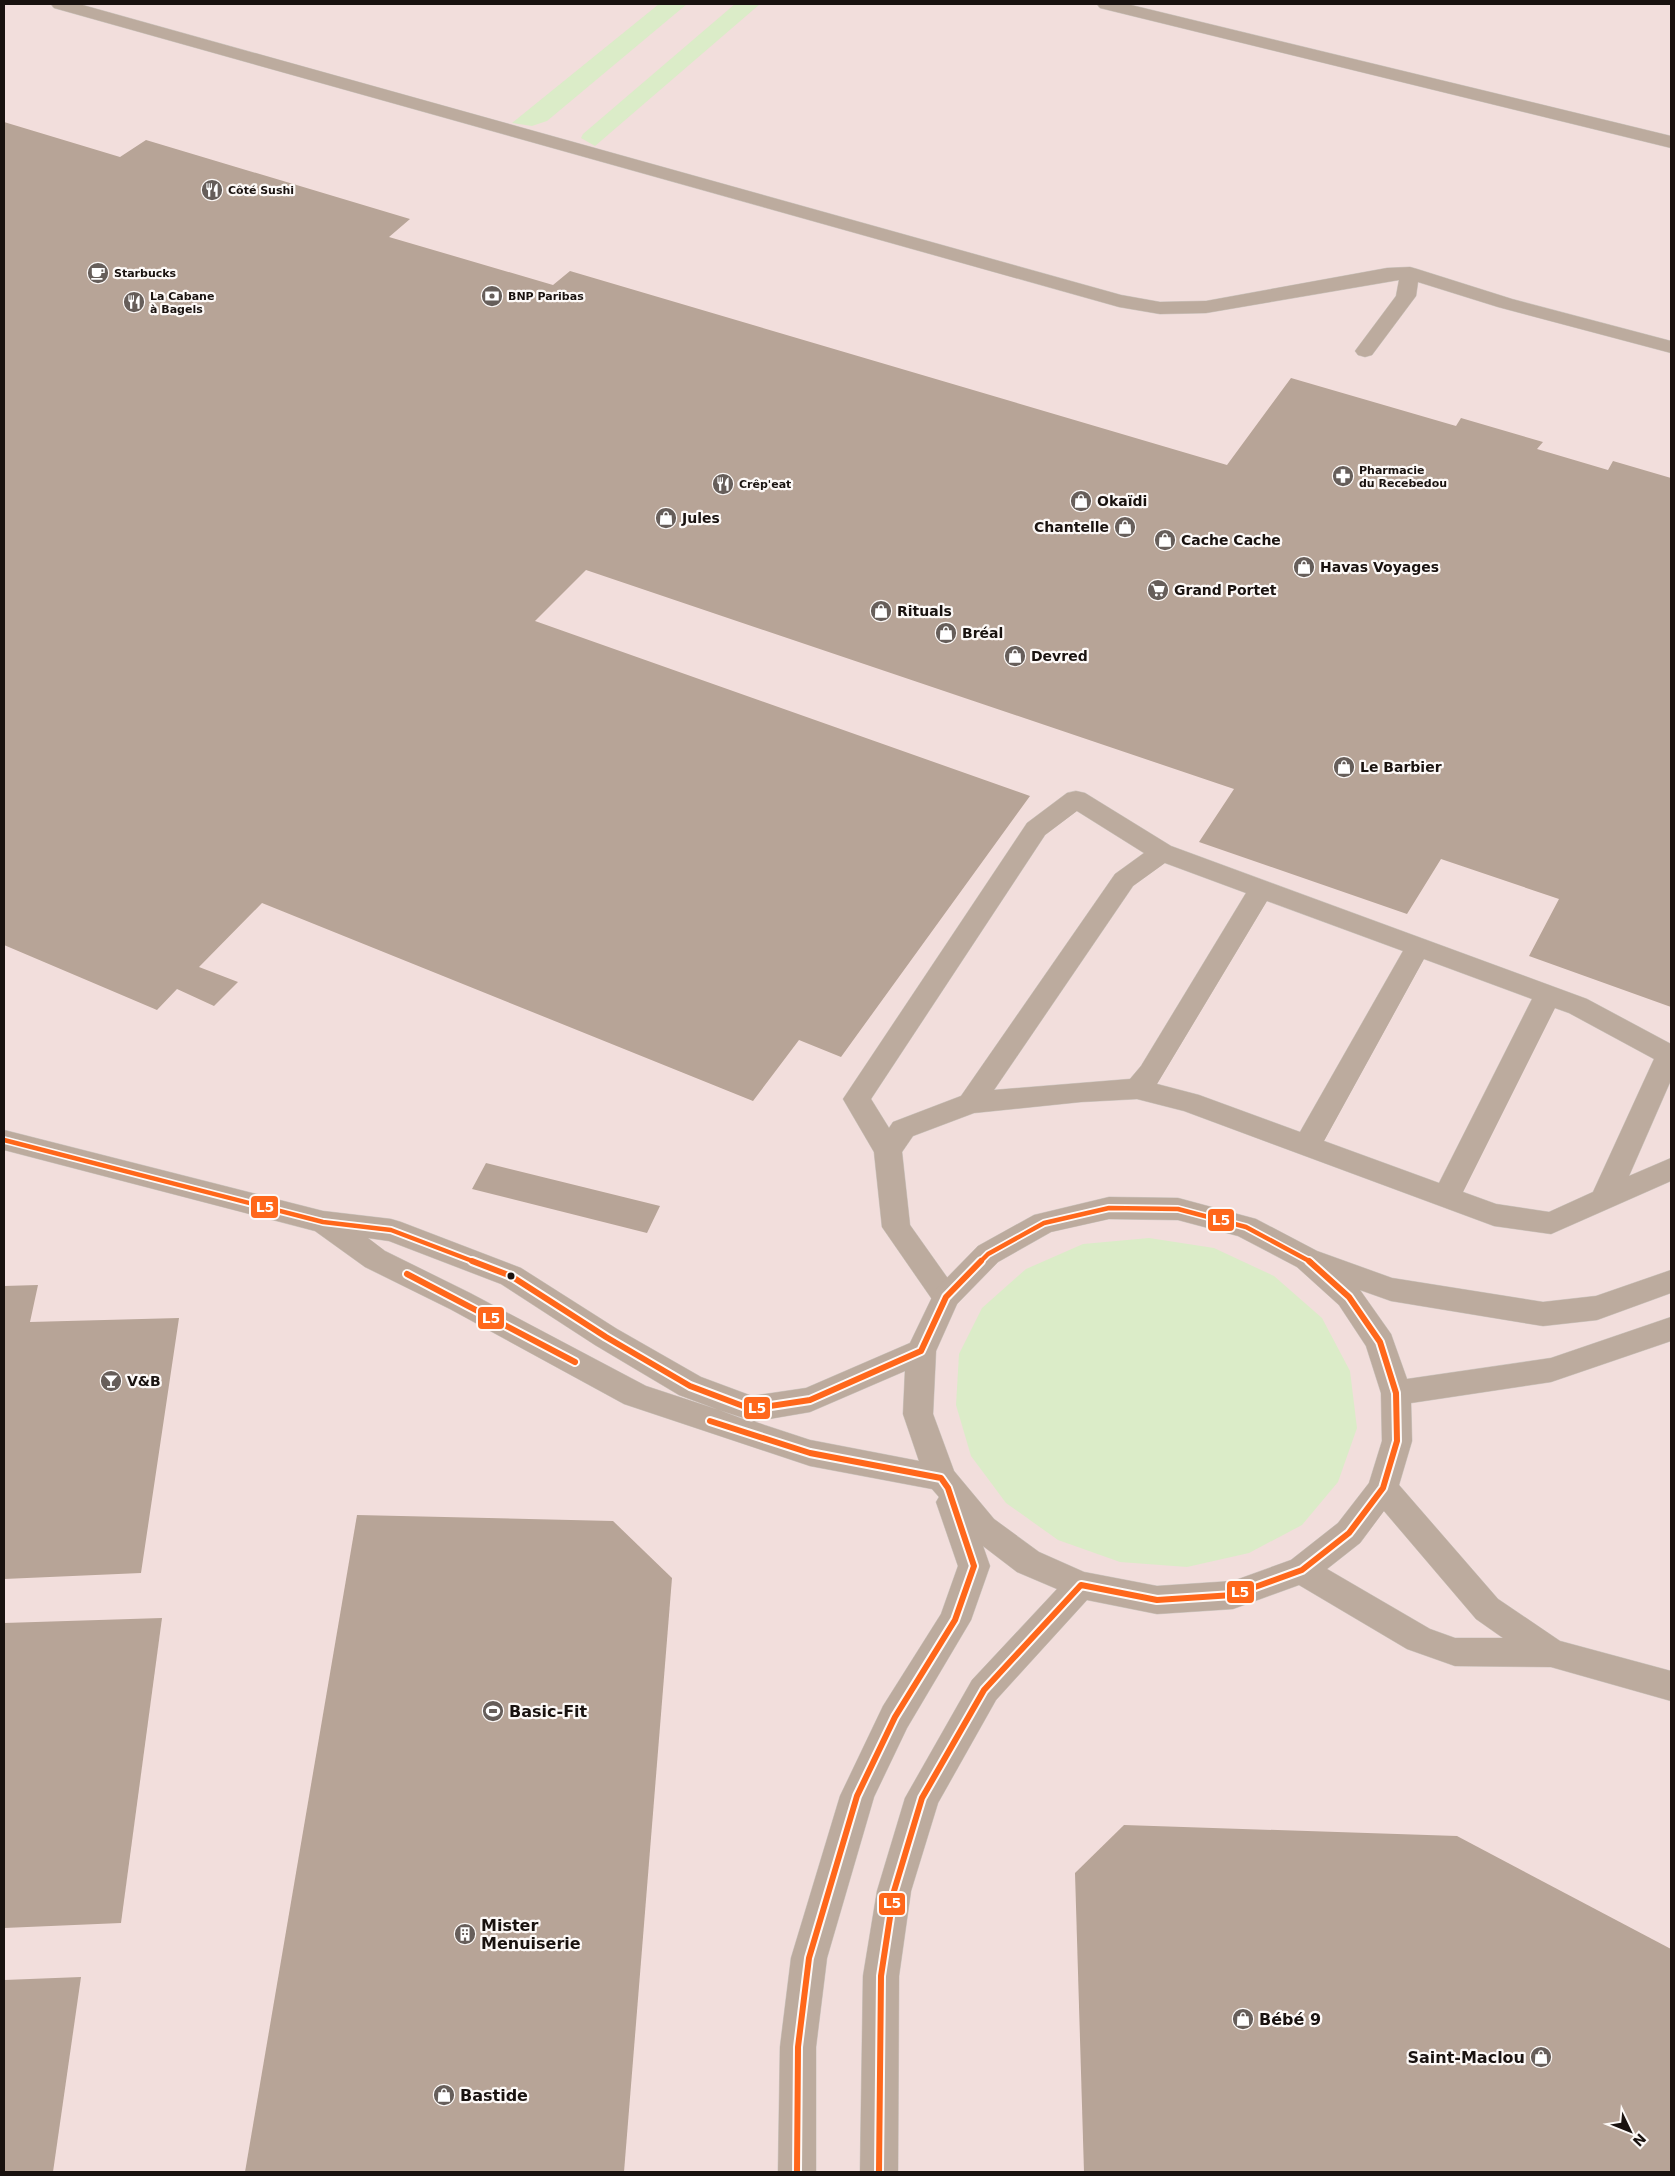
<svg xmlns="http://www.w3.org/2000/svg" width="1675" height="2176" viewBox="0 0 1675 2176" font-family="'DejaVu Sans',sans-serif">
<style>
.commercial{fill:#f2dedc}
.green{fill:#dbecc8}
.building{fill:#b7a497}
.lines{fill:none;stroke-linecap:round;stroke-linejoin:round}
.service-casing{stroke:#d1c9c4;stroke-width:1}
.minor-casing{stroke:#d1c9c4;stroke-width:1}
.service{fill:#bcab9e;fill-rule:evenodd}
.minor{fill:#bcab9e;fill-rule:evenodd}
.bus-1-far1-casing{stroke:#fdf9f7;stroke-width:8}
.bus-1-casing{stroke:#fdf9f7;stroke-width:10}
.bus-1-far1{stroke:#ff671b;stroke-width:4.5}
.bus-1{stroke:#ff671b;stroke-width:6}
.bus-dot{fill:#19120f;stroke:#fdf9f7;stroke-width:2}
.labels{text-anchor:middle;stroke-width:4.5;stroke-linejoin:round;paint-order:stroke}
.far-poi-label{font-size:11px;font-weight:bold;fill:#19120f;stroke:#fdf9f7;text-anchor:start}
.poi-label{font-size:14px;font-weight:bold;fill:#19120f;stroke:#fdf9f7;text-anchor:start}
.near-poi-label{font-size:16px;font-weight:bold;fill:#19120f;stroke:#fdf9f7;text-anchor:start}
.line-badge{stroke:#fdf9f7;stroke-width:2}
.badge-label{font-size:14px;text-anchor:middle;font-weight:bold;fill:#fff}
</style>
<rect width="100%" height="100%" fill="#f6ebe5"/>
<rect class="commercial" x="4" y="4" width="1667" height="2168"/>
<g class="green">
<polygon points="659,4 687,4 547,121 532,126 512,123"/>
<polygon points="735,4 760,4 595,146 581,138 583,134"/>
<polygon points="1149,1238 1214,1248 1274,1276 1322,1318 1350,1371 1357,1428 1338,1482 1302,1525 1249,1553 1187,1567 1120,1562 1058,1540 1006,1503 971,1456 956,1405 959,1354 982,1308 1026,1269 1083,1244"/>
</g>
<g class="building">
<polygon points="4,122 120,157 146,140 410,219 389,237 553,285 570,271 1227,465 1291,378 1456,426 1461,418 1543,442 1537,449 1608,470 1613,461 1671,478 1671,1007 1529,956 1559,899 1441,859 1407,914 1199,842 1234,789 586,570 535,621 1030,796 841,1057 799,1040 753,1101 262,903 199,967 238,982 214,1006 177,989 157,1010 4,945"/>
<polygon points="486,1163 660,1206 647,1233 472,1189"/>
<polygon points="38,1285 30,1322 179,1318 141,1573 4,1579 4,1286"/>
<polygon points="357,1515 613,1521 672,1578 624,2172 245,2172"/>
<polygon points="162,1618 121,1923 4,1928 4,1623"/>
<polygon points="1124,1825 1457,1836 1671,1949 1671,2172 1084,2172 1075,1873"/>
<polygon points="81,1977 53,2172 4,2172 4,1980"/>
</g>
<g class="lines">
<g class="service-casing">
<g id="service">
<polygon points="51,4 79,4 1121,295 1160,302 1206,301 1387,268 1410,267 1417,269 1512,299 1671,341 1671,353 1498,307 1418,282 1416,296 1372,355 1365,357 1358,355 1355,351 1396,296 1399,280 1206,313 1160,314 1119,307 54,8"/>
<polygon points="1097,4 1127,4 1671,136 1671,148 1100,8"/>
<path d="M1076 791 1085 793 1171 846 1587 999 1671 1044V1080L1629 1176 1671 1158V1181L1551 1234 1494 1226 1184 1111 1137 1099 1081 1102 974 1113 913 1136 902 1152 910 1225 961 1297 956 1305 946 1309 936 1305 882 1227 874 1152 843 1099 1027 823 1067 793ZM1077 811 1144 853 1115 874 961 1096 893 1122 889 1128 871 1099 1045 835ZM1165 863 1246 893 1141 1066 1130 1079 994 1090 1133 886ZM1267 901 1403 951 1300 1132 1199 1095 1157 1084ZM1424 959 1532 999 1439 1183 1324 1141ZM1555 1008 1569 1013 1654 1059 1593 1192 1549 1212 1496 1204 1463 1192Z"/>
</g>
</g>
<g class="minor-casing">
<path id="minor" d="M4 1130 323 1211 391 1219 401 1222 521 1268 617 1329 701 1377 752 1396 806 1388 910 1343 936 1289 978 1246 1034 1215 1109 1197 1178 1198 1256 1219 1317 1251 1392 1278 1543 1302 1596 1296 1671 1270V1293L1597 1320 1543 1326 1391 1301 1360 1290 1391 1334 1407 1379 1551 1358 1671 1317V1341L1551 1382 1411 1403 1412 1441 1399 1485 1498 1599 1560 1641 1671 1671V1701L1551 1667 1455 1666 1407 1649 1299 1585 1233 1609 1157 1614 1087 1600 996 1700 938 1803 911 1891 899 1976 898 2172H860L863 1976 877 1891 905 1798 972 1680 1057 1589 1017 1572 983 1546 990 1566 971 1620 907 1728 874 1797 827 1958 816 2047V2172H778L780 2047 791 1958 840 1796 883 1706 941 1614 958 1566 936 1502 939 1497 932 1489 810 1466 624 1404 450 1309 365 1267 315 1231 4 1150ZM1109 1219 1178 1220 1238 1236 1297 1267 1339 1305 1366 1346 1381 1393 1382 1441 1369 1483 1338 1523 1291 1560 1233 1581 1157 1586 1084 1572 1039 1552 994 1519 954 1471 933 1414 936 1351 957 1304 998 1262 1051 1232ZM368 1238 389 1241 501 1284 595 1345 679 1395 751 1422 810 1412 905 1371 903 1414 919 1461 810 1440 646 1386 470 1293 385 1251ZM1384 1511 1476 1619 1503 1638H1455L1430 1629 1327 1569 1360 1543Z"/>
</g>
<use href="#service" class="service"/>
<use href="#minor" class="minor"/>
<g class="bus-1-far1-casing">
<g id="bus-1-far1">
<polyline points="4,1140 323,1222 391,1230 475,1262"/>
<polyline points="980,1262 988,1254 1044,1223 1109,1208 1178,1209 1246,1227 1311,1262"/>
</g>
</g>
<g class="bus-1-casing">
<g id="bus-1">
<polyline points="472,1261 511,1276 606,1337 690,1386 751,1409 810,1400 921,1351 946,1297 981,1261"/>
<polyline points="407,1274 575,1362"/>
<polyline points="710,1421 810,1453 941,1478 948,1488 974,1566 955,1620 895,1717 857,1796 809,1958 798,2047 797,2172"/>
<polyline points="879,2172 881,1976 894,1891 922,1798 984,1690 1081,1585 1157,1600 1233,1595 1302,1570 1349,1533 1383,1488 1397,1441 1396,1393 1380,1342 1349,1297 1309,1261"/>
</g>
</g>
<use href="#bus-1-far1" class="bus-1-far1"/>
<use href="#bus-1" class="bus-1"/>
</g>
<defs>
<g id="restaurant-disc" transform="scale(1.125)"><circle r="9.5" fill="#665e5a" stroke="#fdf9f7"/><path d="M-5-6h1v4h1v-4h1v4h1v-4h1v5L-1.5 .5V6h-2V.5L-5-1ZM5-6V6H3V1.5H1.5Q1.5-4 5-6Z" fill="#fff"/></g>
<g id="cafe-disc" transform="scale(1.125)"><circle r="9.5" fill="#665e5a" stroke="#fdf9f7"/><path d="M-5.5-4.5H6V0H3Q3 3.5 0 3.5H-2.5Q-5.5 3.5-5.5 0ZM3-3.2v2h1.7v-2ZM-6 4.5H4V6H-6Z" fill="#fff"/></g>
<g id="bank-disc" transform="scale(1.125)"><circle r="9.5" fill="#665e5a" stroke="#fdf9f7"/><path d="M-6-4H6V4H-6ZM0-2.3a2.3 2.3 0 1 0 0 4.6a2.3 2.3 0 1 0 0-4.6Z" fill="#fff"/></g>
<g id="pharmacy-disc" transform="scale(1.125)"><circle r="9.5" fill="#665e5a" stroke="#fdf9f7"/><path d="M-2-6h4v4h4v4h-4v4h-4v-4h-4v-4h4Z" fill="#fff"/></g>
<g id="shop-disc" transform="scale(1.125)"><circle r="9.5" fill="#665e5a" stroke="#fdf9f7"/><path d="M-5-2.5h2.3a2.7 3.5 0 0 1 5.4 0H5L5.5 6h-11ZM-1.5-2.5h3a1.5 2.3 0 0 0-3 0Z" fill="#fff"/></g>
<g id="supermarket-disc" transform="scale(1.125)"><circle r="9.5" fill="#665e5a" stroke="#fdf9f7"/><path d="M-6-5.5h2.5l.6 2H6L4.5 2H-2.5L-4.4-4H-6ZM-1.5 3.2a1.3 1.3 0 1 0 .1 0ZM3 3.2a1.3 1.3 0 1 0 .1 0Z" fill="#fff"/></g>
<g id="bar-disc" transform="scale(1.125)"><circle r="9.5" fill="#665e5a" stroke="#fdf9f7"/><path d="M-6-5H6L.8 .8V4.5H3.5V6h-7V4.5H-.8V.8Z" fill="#fff"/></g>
<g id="stadium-disc" transform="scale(1.125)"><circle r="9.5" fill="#665e5a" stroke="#fdf9f7"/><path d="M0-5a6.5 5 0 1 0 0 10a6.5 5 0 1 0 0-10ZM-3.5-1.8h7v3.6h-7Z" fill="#fff"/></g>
<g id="building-disc" transform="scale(1.125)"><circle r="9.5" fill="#665e5a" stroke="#fdf9f7"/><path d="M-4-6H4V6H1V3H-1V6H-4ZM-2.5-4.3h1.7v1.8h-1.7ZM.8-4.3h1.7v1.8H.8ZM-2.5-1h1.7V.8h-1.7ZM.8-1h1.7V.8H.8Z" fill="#fff"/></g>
</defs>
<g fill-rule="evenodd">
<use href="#restaurant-disc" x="212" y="190"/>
<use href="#cafe-disc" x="98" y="273"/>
<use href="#bank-disc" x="492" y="296"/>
<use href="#restaurant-disc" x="134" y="302"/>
<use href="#pharmacy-disc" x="1343" y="476"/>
<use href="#restaurant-disc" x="723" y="484"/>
<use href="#shop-disc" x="1081" y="501"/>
<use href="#shop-disc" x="666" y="518"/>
<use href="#shop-disc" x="1125" y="527"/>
<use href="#shop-disc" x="1165" y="540"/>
<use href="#shop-disc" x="1304" y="567"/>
<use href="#supermarket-disc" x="1158" y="590"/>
<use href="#shop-disc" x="881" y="611"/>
<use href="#shop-disc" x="946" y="633"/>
<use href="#shop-disc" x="1015" y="656"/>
<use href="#shop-disc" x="1344" y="767"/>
<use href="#bar-disc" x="111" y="1381"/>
<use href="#stadium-disc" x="493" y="1711"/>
<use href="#building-disc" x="465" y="1934"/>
<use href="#shop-disc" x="1243" y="2019"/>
<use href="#shop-disc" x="1541" y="2057"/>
<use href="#shop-disc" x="444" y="2095"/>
</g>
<circle class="bus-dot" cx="511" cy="1276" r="4.5"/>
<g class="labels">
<g class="far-poi-label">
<text x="228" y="194">Côté Sushi</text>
<text x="114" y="277">Starbucks</text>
<text x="150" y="300">La Cabane<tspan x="150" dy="13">à Bagels</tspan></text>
<text x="508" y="300">BNP Paribas</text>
<text x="1359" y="474">Pharmacie<tspan x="1359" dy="13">du Recebedou</tspan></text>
<text x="739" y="488">Crêp'eat</text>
</g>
<g class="poi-label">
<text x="1097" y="506">Okaïdi</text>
<text x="682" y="523">Jules</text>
<text x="1109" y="532" text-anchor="end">Chantelle</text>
<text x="1181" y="545">Cache Cache</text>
<text x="1320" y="572">Havas Voyages</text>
<text x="1174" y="595">Grand Portet</text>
<text x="897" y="616">Rituals</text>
<text x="962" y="638">Bréal</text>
<text x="1031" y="661">Devred</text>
<text x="1360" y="772">Le Barbier</text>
<text x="127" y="1386">V&amp;B</text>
</g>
<g class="near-poi-label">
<text x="509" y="1717">Basic-Fit</text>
<text x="481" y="1931">Mister<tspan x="481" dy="18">Menuiserie</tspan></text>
<text x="1259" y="2025">Bébé 9</text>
<text x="1525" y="2063" text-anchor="end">Saint-Maclou</text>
<text x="460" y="2101">Bastide</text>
</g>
</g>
<g class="line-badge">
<rect x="250" y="1195" width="29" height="24" rx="5" fill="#ff671b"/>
<rect x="1207" y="1208" width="28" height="24" rx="5" fill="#ff671b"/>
<rect x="477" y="1306" width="28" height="24" rx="5" fill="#ff671b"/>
<rect x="743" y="1396" width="28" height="24" rx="5" fill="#ff671b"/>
<rect x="1226" y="1580" width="29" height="24" rx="5" fill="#ff671b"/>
<rect x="878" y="1892" width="28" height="24" rx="5" fill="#ff671b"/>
</g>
<g class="badge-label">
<text x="265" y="1212">L5</text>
<text x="1221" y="1225">L5</text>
<text x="491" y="1323">L5</text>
<text x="757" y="1413">L5</text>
<text x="1240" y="1597">L5</text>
<text x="892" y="1908">L5</text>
</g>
<rect width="1675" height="2176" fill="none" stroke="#19120f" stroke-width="10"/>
<g transform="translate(1630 2131) rotate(133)" stroke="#fdf9f7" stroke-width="4" paint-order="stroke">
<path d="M0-4L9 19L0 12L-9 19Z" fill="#19120f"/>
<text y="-8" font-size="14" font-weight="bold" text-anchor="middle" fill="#19120f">N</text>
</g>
</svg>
